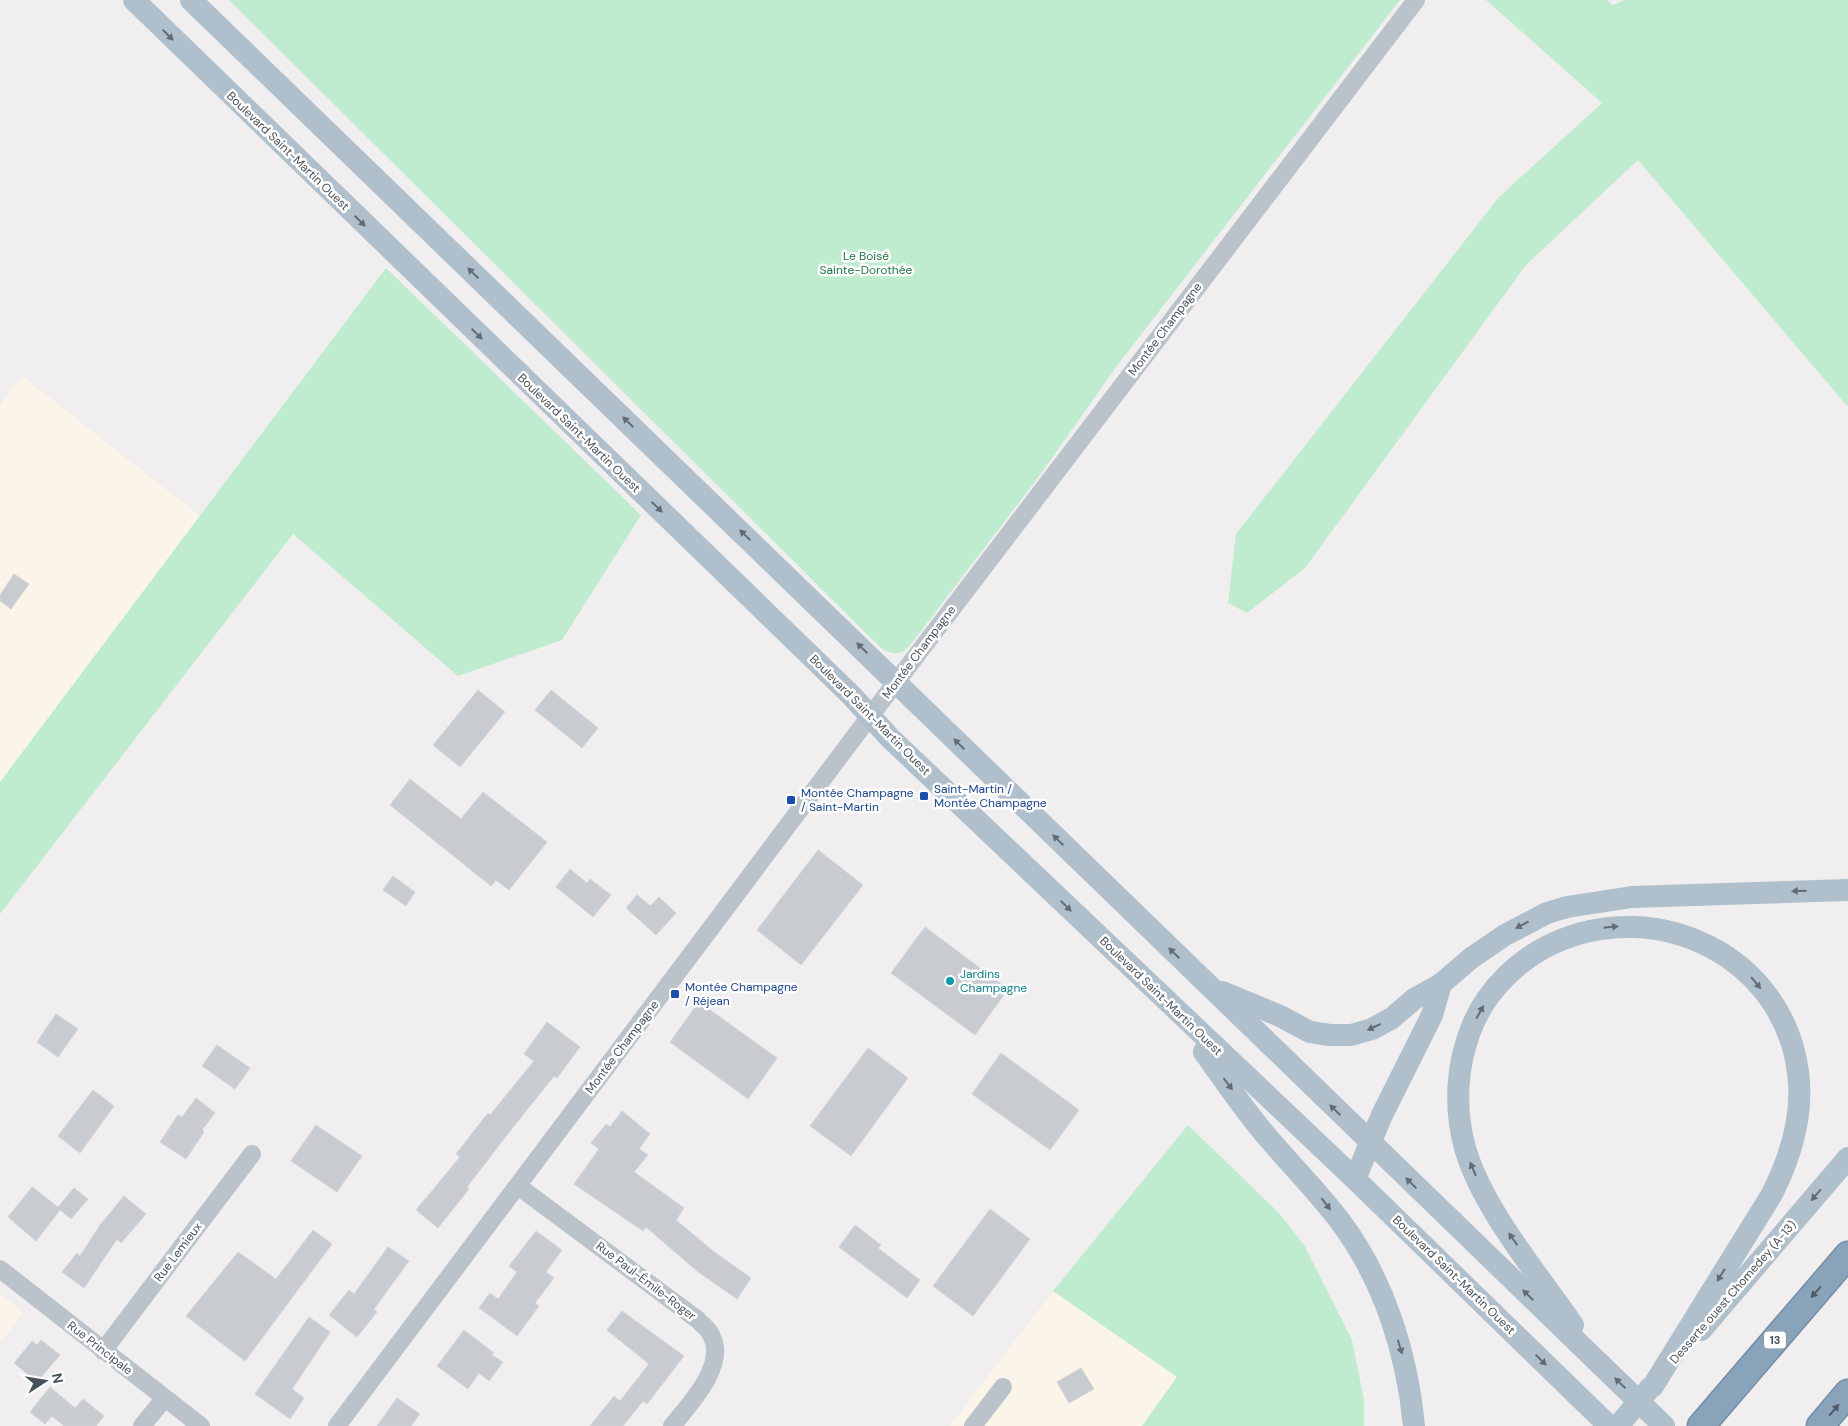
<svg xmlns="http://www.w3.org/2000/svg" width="1848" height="1426" viewBox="0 0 1848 1426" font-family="'DM Sans',sans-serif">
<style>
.commercial{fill:#fbf4e8}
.green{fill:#bfecce}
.building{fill:#c8cbd0;stroke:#d2d5d9}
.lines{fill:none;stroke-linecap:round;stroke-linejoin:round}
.highway-casing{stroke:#748ea6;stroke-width:29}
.minor{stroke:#bac3ca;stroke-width:18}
.major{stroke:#afbfcb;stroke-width:22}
.highway{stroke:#88a3ba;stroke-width:26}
.major-bridge{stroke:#afbfcb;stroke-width:22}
.oneway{fill:#616d76}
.oneway2{fill:#4e5a64}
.transit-dot{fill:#1a4fb4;stroke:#fff;stroke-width:2}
.culture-dot{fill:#0f9aa8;stroke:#fff;stroke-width:2}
.labels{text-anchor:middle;stroke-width:5;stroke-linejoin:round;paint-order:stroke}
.shield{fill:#fff;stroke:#7e868c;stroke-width:1}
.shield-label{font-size:11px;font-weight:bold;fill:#47525a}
.street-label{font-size:12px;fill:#47525a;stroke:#fff}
.park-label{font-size:12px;fill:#1c7745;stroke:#fff}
.transit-label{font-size:12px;fill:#164399;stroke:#fff;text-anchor:start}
.culture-label{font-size:12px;fill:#0d838f;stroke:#fff;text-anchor:start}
</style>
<rect width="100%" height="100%" fill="#f0eeee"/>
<g class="commercial">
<polygon points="22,376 200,516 0,782 0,405"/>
<polygon points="1053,1291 1177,1377 1142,1426 950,1426"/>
<polygon points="0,1293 23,1313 0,1343"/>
</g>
<g class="green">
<path d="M229 0H1400L1119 363 1040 475 911 644C901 656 892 656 880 647Z"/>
<polygon points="1486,0 1607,0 1613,5 1624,0 1848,0 1848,407 1638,160 1526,265 1305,568 1247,613 1228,603 1236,534 1499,197 1602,103"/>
<polygon points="386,268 641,515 562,640 458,676 293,534 0,914 0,782"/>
<polygon points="1188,1125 1279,1213 1304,1245 1352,1340 1364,1400 1364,1426 1142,1426 1177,1377 1053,1291"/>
</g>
<g class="building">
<polygon points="14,574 29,584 11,609 0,601 0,595"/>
<polygon points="478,690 505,712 460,767 433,745"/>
<polygon points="551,690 598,728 582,748 535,710"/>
<polygon points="410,779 461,819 483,792 547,842 509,890 496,880 491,886 390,805"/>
<polygon points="818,850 863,885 801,965 757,930"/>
<polygon points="570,869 587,883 590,879 611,895 593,917 556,887"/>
<polygon points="393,876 415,892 406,906 383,890"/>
<polygon points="637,895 650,906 659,897 676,913 656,935 626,908"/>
<polygon points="925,927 1008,989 975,1035 891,973"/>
<polygon points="699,1002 777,1058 748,1099 670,1042"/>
<polygon points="56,1014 78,1029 58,1057 37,1042"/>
<polygon points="547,1022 580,1047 557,1078 554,1076 510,1131 467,1187 469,1189 438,1228 416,1210 460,1157 456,1154 488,1113 490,1115 534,1061 524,1054"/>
<polygon points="217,1045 250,1068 235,1089 202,1066"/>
<polygon points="868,1048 908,1078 851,1156 810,1126"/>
<polygon points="1001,1053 1079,1110 1050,1150 972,1094"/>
<polygon points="93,1090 114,1106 80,1153 58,1136"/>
<polygon points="196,1098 215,1113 202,1130 204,1132 186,1159 160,1142 178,1115 182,1117"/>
<polygon points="622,1111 650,1134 639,1149 648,1155 634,1172 684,1208 676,1220 713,1251 751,1278 737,1299 697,1271 646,1227 643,1231 574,1184 599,1149 591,1143 606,1124 610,1127"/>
<polygon points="316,1125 362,1156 337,1192 291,1161"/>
<polygon points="32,1187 58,1207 74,1188 88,1199 71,1219 60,1210 36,1241 8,1217"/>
<polygon points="124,1196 146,1214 121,1243 117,1239 84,1288 62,1272 77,1253 80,1256 100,1225"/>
<polygon points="990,1209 1030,1239 973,1316 933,1286"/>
<polygon points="855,1225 881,1245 878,1248 920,1280 907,1298 839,1247"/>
<polygon points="313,1230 332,1244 245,1361 186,1316 238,1252 276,1279"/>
<polygon points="536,1231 562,1250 546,1272 554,1278 535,1303 539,1306 517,1336 479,1308 490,1293 498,1299 517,1272 509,1266"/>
<polygon points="388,1247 409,1261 374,1309 377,1312 357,1337 329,1315 349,1290 354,1294"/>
<polygon points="622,1311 684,1356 647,1404 643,1401 623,1426 590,1426 614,1396 620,1401 649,1364 607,1330"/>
<polygon points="309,1317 330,1332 292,1389 304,1398 290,1419 255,1394"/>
<polygon points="464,1330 494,1353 492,1355 503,1362 489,1381 479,1373 468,1389 437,1366"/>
<polygon points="41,1340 60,1355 37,1382 14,1363 32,1341 37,1345"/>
<polygon points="1081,1368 1094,1389 1069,1403 1057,1382"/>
<polygon points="50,1387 75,1408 83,1399 104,1416 96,1426 64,1426 52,1416 45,1424 30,1412"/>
<polygon points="397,1398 420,1414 411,1426 377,1426"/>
</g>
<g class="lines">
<g class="highway-casing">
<g id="highway">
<polyline points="1701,1426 1848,1255"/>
<polyline points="1820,1426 1848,1393"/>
</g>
</g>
<g class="minor">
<path d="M518 1186 698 1320C702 1325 709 1329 711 1335 728 1364 689 1405 672 1426"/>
<polyline points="0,1269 201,1426"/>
<polyline points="103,1351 252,1154"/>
<polyline points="142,1426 164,1399"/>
<polyline points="337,1426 852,740 1416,0"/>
<polyline points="973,1426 1003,1387"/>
</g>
<g class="major">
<polyline points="134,0 851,695 890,738 1355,1179 1609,1426"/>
<polyline points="191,0 1601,1365"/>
<polyline points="1222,992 1280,1016 1310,1032 1330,1035 1351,1035 1372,1029 1392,1018 1414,999 1441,984 1470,959 1505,935 1547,913 1567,907 1632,897 1848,890"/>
<path d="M1204 1052C1225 1081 1246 1113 1270 1140 1293 1167 1318 1192 1340 1221 1384 1280 1407 1353 1414 1426"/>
<polyline points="1355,1179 1382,1115 1432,1015 1441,984"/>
<path d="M1573 1325C1538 1274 1482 1208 1465 1148 1454 1108 1456 1064 1473 1024 1488 989 1519 959 1554 943 1657 896 1783 956 1798 1072 1804 1115 1791 1156 1772 1194L1653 1386"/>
<polyline points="1701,1330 1848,1158"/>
<polyline points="1618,1426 1650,1388"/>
</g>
<use href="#highway" class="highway"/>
<polyline class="major-bridge" points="1601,1365 1664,1426"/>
</g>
<defs><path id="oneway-solid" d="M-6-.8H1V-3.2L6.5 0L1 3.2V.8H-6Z" transform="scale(1.25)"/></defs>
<g class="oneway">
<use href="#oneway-solid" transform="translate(168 35) rotate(45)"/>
<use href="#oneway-solid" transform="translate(360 221) rotate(44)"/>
<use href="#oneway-solid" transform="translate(473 273) rotate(-136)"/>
<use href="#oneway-solid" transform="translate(477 334) rotate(44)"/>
<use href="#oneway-solid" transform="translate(628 422) rotate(-136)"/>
<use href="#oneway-solid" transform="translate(657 507) rotate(44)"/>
<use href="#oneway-solid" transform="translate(745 535) rotate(-136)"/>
<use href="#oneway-solid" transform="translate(862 648) rotate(-136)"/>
<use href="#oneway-solid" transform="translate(959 744) rotate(-136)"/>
<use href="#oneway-solid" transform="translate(1058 840) rotate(-136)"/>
<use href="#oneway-solid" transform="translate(1799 891) rotate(178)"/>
<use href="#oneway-solid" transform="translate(1066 906) rotate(44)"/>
<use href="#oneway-solid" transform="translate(1522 925) rotate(152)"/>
<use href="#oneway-solid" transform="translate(1611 927) rotate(-6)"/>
<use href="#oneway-solid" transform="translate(1174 953) rotate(-136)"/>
<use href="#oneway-solid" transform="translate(1756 983) rotate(50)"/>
<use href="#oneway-solid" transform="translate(1480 1012) rotate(-61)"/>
<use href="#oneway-solid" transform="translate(1374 1027) rotate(155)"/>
<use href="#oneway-solid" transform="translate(1228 1084) rotate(53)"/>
<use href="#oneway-solid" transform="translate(1335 1110) rotate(-136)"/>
<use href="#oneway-solid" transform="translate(1473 1169) rotate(-113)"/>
<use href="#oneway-solid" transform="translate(1411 1183) rotate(-136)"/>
<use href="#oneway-solid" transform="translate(1816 1195) rotate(131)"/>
<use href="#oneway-solid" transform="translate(1326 1204) rotate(52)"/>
<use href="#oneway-solid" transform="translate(1513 1239) rotate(-125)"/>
<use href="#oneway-solid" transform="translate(1721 1275) rotate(122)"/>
<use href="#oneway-solid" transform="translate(1528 1295) rotate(-136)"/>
<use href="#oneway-solid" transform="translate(1400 1347) rotate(73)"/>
<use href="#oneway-solid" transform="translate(1541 1360) rotate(44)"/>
<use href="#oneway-solid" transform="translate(1620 1383) rotate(-136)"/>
</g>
<g class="oneway2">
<use href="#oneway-solid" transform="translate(1816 1292) rotate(131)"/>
<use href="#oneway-solid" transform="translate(1834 1410) rotate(-49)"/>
</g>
<g class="transit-dot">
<rect x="919" y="791" width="10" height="10" rx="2.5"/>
<rect x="786" y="795" width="10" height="10" rx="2.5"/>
<rect x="670" y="989" width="10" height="10" rx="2.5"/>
</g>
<circle class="culture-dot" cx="950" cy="981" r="5"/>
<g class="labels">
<rect class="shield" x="1764" y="1331.5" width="22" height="17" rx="4"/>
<g class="shield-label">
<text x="1775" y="1344">13</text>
</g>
<g class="street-label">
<text transform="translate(288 151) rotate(44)" y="4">Boulevard Saint-Martin Ouest</text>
<text transform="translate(1165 329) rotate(-53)" y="4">Montée Champagne</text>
<text transform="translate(579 433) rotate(44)" y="4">Boulevard Saint-Martin Ouest</text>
<text transform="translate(919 652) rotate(-53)" y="4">Montée Champagne</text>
<text transform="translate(870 715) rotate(45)" y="4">Boulevard Saint-Martin Ouest</text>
<text transform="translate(1161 996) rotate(44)" y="4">Boulevard Saint-Martin Ouest</text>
<text transform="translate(622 1047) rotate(-53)" y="4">Montée Champagne</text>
<text transform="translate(178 1252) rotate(-53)" y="4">Rue Lemieux</text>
<text transform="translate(1454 1275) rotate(44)" y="4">Boulevard Saint-Martin Ouest</text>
<text transform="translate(646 1281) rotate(37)" y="4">Rue Paul-Émile-Roger</text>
<text transform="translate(1733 1292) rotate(-49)" y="4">Desserte ouest Chomedey (A-13)</text>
<text transform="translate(100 1348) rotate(38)" y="4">Rue Principale</text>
</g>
<g class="park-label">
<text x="866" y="260">Le Boisé<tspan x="866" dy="14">Sainte-Dorothée</tspan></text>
</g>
<g class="transit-label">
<text x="934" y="793">Saint-Martin /<tspan x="934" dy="14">Montée Champagne</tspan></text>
<text x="801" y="797">Montée Champagne<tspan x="801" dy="14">/ Saint-Martin</tspan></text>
<text x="685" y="991">Montée Champagne<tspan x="685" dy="14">/ Réjean</tspan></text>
</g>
<g class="culture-label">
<text x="960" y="978">Jardins<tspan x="960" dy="14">Champagne</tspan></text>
</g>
</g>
<g transform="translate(45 1381) rotate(78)" stroke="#ffffff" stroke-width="4" paint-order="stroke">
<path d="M0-4L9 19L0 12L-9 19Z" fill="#47525a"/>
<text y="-8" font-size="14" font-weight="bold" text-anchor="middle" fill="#47525a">N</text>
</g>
</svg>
